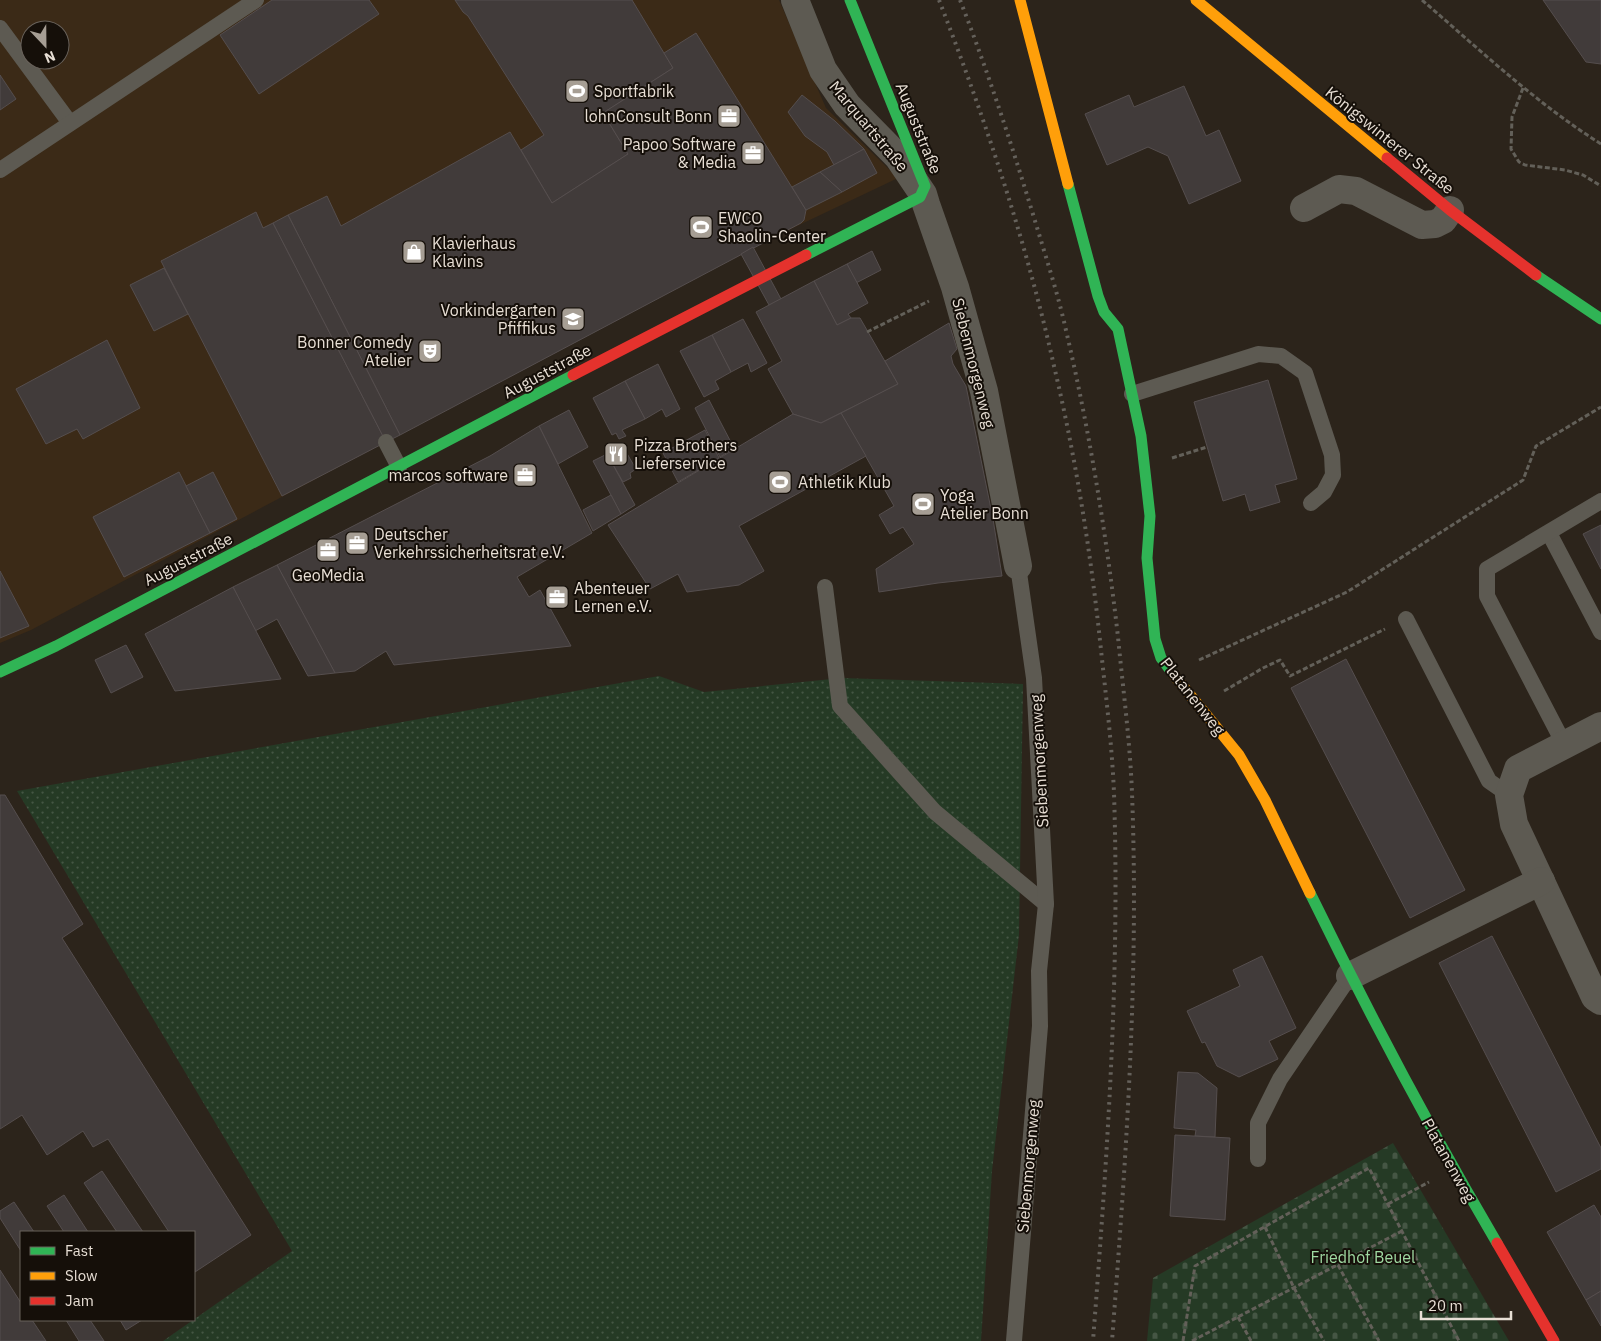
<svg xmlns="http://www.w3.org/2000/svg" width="1601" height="1341" viewBox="0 0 1601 1341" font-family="'IBM Plex Sans',sans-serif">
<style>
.built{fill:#3b2a17;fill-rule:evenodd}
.grass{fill:url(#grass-dots)}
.cemetery{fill:url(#cemetery-stones)}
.building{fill:#413b3a;stroke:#554e4e}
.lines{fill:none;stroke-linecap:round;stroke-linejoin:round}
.path{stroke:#636059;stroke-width:3;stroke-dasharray:5 2.5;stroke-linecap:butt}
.lane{stroke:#5d5a52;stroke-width:16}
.street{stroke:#5d5a52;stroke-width:28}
.fast{stroke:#30b455;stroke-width:11}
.slow{stroke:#ff9f0a;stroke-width:11}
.jam{stroke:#e5322d;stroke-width:11}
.rail{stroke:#65615b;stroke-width:4;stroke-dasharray:2.5 5;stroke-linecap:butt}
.labels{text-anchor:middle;stroke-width:4;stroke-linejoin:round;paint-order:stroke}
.poi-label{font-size:16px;fill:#e8dfd5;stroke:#150f09;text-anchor:start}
.street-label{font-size:16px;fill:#e8dfd5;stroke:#150f09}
.park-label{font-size:16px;fill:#9fd9a1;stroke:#150f09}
</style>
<defs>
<pattern id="grass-dots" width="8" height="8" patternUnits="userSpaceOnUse" patternTransform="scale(1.25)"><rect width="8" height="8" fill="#253a25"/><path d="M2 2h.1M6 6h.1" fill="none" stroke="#455644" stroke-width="1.8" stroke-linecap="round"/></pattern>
<pattern id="cemetery-stones" width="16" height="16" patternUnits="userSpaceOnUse" patternTransform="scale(1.25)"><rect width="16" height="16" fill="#253a25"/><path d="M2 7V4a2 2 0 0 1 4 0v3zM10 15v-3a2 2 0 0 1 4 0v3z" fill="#455644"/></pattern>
</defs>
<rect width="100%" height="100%" fill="#2c241b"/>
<path class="built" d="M0 0H779L826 108 898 178 753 247 31 630 0 643ZM30 30H60V60H30Z"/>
<polygon class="grass" points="659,676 704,692 842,678 1023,684 1019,935 992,1171 981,1341 163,1341 292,1251 17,791"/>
<polygon class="cemetery" points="1393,1143 1509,1341 1147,1341 1153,1278"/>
<g class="building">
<polygon points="272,0 369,0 379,14 259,94 220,35"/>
<polygon points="455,0 632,0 673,68 603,113 628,154 552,203 521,150 544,135 468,16 463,12"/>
<polygon points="1543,0 1601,0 1601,64 1586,62"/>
<polygon points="696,33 806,210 804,220 801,223 400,435 288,215 327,196 341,226 510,132 552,203 628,154 603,113 673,68 664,53"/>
<polygon points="0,75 16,99 0,110"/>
<polygon points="1184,86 1206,136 1219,130 1241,181 1189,204 1168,156 1148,147 1107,165 1085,114 1129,95 1134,107"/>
<polygon points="802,95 835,121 864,149 834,165 827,152 805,136 788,112"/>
<polygon points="864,149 877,173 842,192 820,172"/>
<polygon points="820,172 842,192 806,210 792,187"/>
<polygon points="256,212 263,228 273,223 386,442 282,496 161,261"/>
<polygon points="288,215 400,435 386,442 273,223"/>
<polygon points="753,247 781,299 769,305 741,254"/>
<polygon points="872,251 881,270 856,283 847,264"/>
<polygon points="847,264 868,303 848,314 851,318 837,325 814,281"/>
<polygon points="164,268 188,314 154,331 130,285"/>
<polygon points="814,281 837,325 851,318 860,318 898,384 821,423 793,414 768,369 782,361 756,312"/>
<polygon points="743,319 767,363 751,372 748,363 731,372 712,335"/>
<polygon points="949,323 957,349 951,356 953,364 966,386 993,519 1002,576 938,583 879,592 876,569 914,544 903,527 890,534 879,515 894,506 841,413 898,384 885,361"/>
<polygon points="712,335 731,372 715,381 719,389 704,397 680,351"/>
<polygon points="107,340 140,408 83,439 77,429 46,444 16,389"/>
<polygon points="658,364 680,409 666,417 662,409 645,419 625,381"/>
<polygon points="1268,380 1297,479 1275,485 1280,502 1250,511 1245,494 1223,501 1194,402"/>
<polygon points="625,381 645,419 622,430 626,436 619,439 616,433 612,435 593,398"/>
<polygon points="709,400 734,448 720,457 695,408"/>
<polygon points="569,410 588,447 558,464 539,426"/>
<polygon points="841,413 866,456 739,526 764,571 739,585 687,592 678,574 650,589 608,525 793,414 821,423"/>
<polygon points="539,426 592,533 517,577 529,597 540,590 571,646 394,665 386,651 355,671 335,673 277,565 490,456"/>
<polygon points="705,430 719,458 678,482 663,453"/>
<polygon points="622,445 636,469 630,473 631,478 623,482 607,454"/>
<polygon points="607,454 635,505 621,514 593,461"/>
<polygon points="179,472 210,533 124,577 93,517"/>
<polygon points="213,472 237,519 210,533 186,486"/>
<polygon points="611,495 621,514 593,531 583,510"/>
<polygon points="1601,525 1601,569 1583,534"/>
<polygon points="277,565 335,673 308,676 277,619 255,631 233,587"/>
<polygon points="0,571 29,626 0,638"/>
<polygon points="233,587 281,679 175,691 145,634"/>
<polygon points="126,645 143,677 111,693 95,660"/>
<polygon points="1346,659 1465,890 1410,918 1291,688"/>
<polygon points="0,795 5,795 83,924 62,938 251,1235 195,1272 194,1232 169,1232 108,1139 93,1147 83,1131 47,1155 22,1115 0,1129"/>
<polygon points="1492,936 1601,1148 1601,1169 1556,1192 1439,963"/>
<polygon points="1262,956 1296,1028 1269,1041 1278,1059 1239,1077 1217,1066 1205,1042 1202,1043 1187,1011 1240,986 1233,970"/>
<polygon points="1178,1072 1198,1073 1217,1088 1215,1137 1195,1136 1196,1130 1174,1128"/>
<polygon points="1175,1135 1230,1138 1225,1220 1170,1216"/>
<polygon points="102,1171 143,1232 117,1232 84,1183"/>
<polygon points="64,1195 88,1232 64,1232 47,1206"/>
<polygon points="14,1202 34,1232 21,1232 21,1251 0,1218 0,1211"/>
<polygon points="1594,1205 1601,1217 1601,1291 1586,1300 1547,1232"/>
<polygon points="0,1270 21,1303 21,1320 32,1320 46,1341 0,1341"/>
<polygon points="1601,1291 1601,1326 1586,1300"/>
<polygon points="66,1320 90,1320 104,1341 79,1341"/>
<polygon points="120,1320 142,1320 126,1330"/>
</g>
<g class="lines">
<g class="path">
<path d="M1422 0C1480 50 1536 103 1601 144"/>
<polyline points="1523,88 1512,117 1511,149 1519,162 1525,165 1565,170 1583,175 1601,186"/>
<polyline points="867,332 929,301"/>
<polyline points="1172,458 1207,447"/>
<polyline points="1199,660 1347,592 1523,480 1536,446 1601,407"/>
<polyline points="1224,691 1263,668 1280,660 1290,676 1385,629"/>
<polyline points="1388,1204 1429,1182"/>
<polyline points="1265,1227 1294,1288 1324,1341"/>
<polyline points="1338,1265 1379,1341"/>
<polyline points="1238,1317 1251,1341"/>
<polyline points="1183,1341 1195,1266 1369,1168 1459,1341"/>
<polyline points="1192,1341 1402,1231"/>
</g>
<g class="lane">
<polyline points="0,28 70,123"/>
<polyline points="0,170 256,0"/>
<polyline points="1132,394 1258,354 1281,356 1305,373 1332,455 1333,475 1324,492 1311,503"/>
<polyline points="386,442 399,467"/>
<polyline points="1549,533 1601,632"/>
<polyline points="825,587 840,706 935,812 1046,904"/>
<polyline points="1406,619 1489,781 1509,795"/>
<polyline points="1564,744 1487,596 1487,569 1601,501"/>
<polyline points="1258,1159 1258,1123 1280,1079 1350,976"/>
<polyline points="1014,1341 1040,1026 1039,971 1046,904 1034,678 1018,566"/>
</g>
<g class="street">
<polyline points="795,0 823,70 847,105 898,157 923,194 926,204 955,287 984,391 1018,566"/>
<polyline points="1304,208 1339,189 1356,191 1422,225 1435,224 1443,220 1450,210"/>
<polyline points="1601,726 1518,769 1509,795 1514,824 1595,997 1601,1001"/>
<polyline points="1350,976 1541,881"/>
</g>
<g class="fast">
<polyline points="1068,184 1098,296 1104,312 1118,329 1141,436 1150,516 1147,558 1155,639 1161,658 1173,674"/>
<polyline points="806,255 920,197 925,186 850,0"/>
<polyline points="1536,275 1601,319"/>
<polyline points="0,672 56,646 573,375"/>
<path d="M1310 893C1368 1012 1430 1129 1497 1243"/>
</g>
<g class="slow">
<polyline points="1020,0 1068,184"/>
<polyline points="1196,0 1387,158"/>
<polyline points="1173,674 1239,755 1265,800 1310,893"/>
</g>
<g class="jam">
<polyline points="1387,158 1450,210 1536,275"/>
<polyline points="573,375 806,255"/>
<polyline points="1497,1243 1554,1341"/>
</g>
<g class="rail">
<path d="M939 0C985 119 1026 241 1054 366 1076 459 1091 554 1101 650 1106 697 1112 745 1114 793 1120 976 1107 1159 1093 1341"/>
<path d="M960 0C990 77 1015 155 1039 234 1048 264 1058 295 1065 326 1089 428 1106 532 1118 637 1123 689 1130 741 1132 793 1139 976 1126 1159 1112 1341"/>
</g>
</g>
<defs>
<g id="stadium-square" transform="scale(1.25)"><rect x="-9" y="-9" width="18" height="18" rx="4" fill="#a69e94" stroke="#150f09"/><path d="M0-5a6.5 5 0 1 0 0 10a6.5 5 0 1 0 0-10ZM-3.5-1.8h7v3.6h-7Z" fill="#fff"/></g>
<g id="office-square" transform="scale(1.25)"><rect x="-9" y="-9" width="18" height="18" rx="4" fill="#a69e94" stroke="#150f09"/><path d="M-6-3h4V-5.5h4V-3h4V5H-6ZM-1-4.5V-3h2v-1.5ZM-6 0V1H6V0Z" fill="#fff"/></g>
<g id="shop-square" transform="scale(1.25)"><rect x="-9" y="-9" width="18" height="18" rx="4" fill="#a69e94" stroke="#150f09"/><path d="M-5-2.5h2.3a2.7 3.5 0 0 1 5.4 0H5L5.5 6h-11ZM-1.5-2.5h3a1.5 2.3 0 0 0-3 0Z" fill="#fff"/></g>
<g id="school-square" transform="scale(1.25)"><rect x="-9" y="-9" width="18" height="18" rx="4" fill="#a69e94" stroke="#150f09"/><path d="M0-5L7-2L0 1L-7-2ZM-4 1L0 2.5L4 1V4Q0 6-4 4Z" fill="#fff"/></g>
<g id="theatre-square" transform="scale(1.25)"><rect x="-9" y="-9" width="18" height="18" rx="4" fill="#a69e94" stroke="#150f09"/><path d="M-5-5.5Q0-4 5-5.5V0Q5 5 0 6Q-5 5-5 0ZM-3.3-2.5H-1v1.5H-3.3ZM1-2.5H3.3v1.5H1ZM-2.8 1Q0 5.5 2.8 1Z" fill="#fff"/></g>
<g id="restaurant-square" transform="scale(1.25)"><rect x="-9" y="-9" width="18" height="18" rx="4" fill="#a69e94" stroke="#150f09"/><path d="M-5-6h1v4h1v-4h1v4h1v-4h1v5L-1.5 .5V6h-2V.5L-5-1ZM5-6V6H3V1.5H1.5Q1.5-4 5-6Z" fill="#fff"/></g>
</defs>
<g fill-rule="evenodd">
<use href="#stadium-square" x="577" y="91"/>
<use href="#office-square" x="729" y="116"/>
<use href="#office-square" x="753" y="153"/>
<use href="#stadium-square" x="701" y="227"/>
<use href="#shop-square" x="414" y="252"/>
<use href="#school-square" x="573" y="319"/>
<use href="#theatre-square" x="430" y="351"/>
<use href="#restaurant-square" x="616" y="454"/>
<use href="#office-square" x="525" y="475"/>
<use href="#stadium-square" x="780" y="482"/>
<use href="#stadium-square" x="923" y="504"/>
<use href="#office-square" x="357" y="543"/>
<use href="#office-square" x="328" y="550"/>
<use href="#office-square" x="557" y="597"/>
</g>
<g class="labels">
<g class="poi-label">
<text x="594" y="97">Sportfabrik</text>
<text x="712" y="122" text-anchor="end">lohnConsult Bonn</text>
<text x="736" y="150" text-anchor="end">Papoo Software<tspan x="736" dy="18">&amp; Media</tspan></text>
<text x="718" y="224">EWCO<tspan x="718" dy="18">Shaolin-Center</tspan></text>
<text x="432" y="249">Klavierhaus<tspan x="432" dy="18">Klavins</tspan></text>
<text x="556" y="316" text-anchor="end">Vorkindergarten<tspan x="556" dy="18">Pfiffikus</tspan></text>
<text x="412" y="348" text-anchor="end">Bonner Comedy<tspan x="412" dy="18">Atelier</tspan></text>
<text x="634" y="451">Pizza Brothers<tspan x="634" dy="18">Lieferservice</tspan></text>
<text x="508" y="481" text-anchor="end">marcos software</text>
<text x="798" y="488">Athletik Klub</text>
<text x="940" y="501">Yoga<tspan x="940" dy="18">Atelier Bonn</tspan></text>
<text x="374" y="540">Deutscher<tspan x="374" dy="18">Verkehrssicherheitsrat e.V.</tspan></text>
<text x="328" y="581" text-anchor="middle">GeoMedia</text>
<text x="574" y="594">Abenteuer<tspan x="574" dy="18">Lernen e.V.</tspan></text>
</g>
<g class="street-label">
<text transform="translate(869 126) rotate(50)" y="6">Marquartstraße</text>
<text transform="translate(919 128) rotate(68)" y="6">Auguststraße</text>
<text transform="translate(1390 140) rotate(39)" y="6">Königswinterer Straße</text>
<text transform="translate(974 363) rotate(76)" y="6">Siebenmorgenweg</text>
<text transform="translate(547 371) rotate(-28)" y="6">Auguststraße</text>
<text transform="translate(188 559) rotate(-27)" y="6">Auguststraße</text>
<text transform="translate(1193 696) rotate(52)" y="6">Platanenweg</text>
<text transform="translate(1039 761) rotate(-93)" y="6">Siebenmorgenweg</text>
<text transform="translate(1449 1160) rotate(61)" y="6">Platanenweg</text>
<text transform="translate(1028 1166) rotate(-85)" y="6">Siebenmorgenweg</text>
</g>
<g class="park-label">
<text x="1363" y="1263">Friedhof Beuel</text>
</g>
</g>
<rect x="20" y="1231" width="175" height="90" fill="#150f09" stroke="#69625b"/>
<rect x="30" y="1247" width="25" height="8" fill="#30b455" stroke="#69625b"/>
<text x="65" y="1256" font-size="15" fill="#e8dfd5">Fast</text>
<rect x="30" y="1272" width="25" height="8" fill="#ff9f0a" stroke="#69625b"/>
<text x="65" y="1281" font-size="15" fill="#e8dfd5">Slow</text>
<rect x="30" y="1297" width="25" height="8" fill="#e5322d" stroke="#69625b"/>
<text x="65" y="1306" font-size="15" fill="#e8dfd5">Jam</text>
<g transform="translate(45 45) rotate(158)"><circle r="24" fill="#150f09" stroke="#69625b"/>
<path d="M0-4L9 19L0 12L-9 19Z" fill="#a69e94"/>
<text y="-8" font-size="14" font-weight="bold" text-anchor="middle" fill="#e8dfd5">N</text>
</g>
<path d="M1421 1311v8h90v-8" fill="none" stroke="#e8dfd5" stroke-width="2.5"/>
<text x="1428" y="1311" font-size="15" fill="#e8dfd5" stroke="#150f09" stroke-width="4" paint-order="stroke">20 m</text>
</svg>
